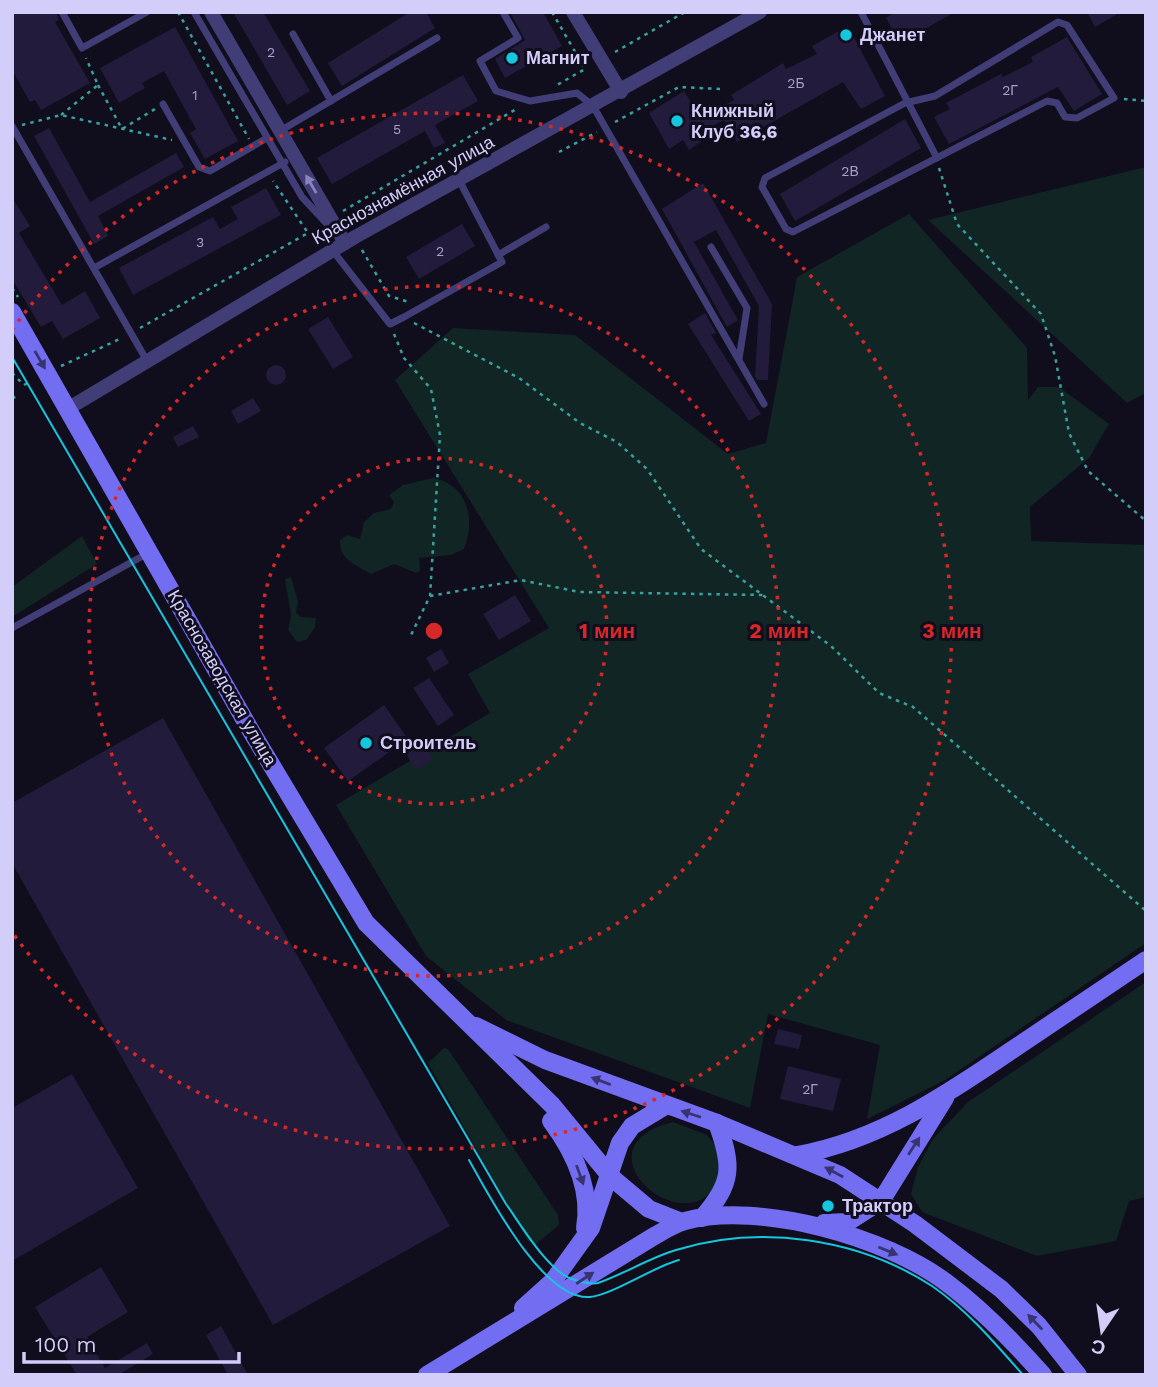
<svg xmlns="http://www.w3.org/2000/svg" width="1158" height="1387" viewBox="0 0 1158 1387" font-family="'Work Sans',sans-serif">
<style>
.green{fill:#112525}
.building{fill:#221b3b}
.lines{fill:none;stroke-linecap:round;stroke-linejoin:round}
.path{stroke:#38a39e;stroke-width:2.5;stroke-dasharray:3.5 5;stroke-linecap:butt}
.lane{stroke:#403d77;stroke-width:7}
.street{stroke:#403d77;stroke-width:14}
.secondary{stroke:#736ef1;stroke-width:18}
.tram{stroke:#15c7de;stroke-width:2}
.oneway{fill:#8a85b8}
.oneway2{fill:#383471}
.ring{fill:none;stroke:#d62828;stroke-width:3.5;stroke-dasharray:3.5 7}
.poi-dot{fill:#15c7de;stroke:#100d1c;stroke-width:2.5}
.labels{text-anchor:middle;stroke-width:6;stroke-linejoin:round;paint-order:stroke}
.number-label{font-size:14px;fill:#a7a0ca}
.poi-label{font-size:18px;font-weight:bold;fill:#d3cdfa;stroke:#100d1c;text-anchor:start}
.street-label{font-size:18px;fill:#d3cdfa;stroke:#100d1c}
.centre{fill:#d62828;stroke:#100d1c;stroke-width:3.5}
.ring-label{font-size:21px;text-anchor:middle;font-weight:bold;fill:#d62828;stroke:#100d1c;stroke-width:6;stroke-linejoin:round;paint-order:stroke}
</style>
<rect width="100%" height="100%" fill="#100d1c"/>
<g class="green">
<polygon points="1146,167 1146,393 1127,403 928,220"/>
<polygon points="909,214 1027,348 1028,400 1038,387 1059,387 1109,424 1089,458 1030,507 1031,541 1146,545 1146,943 945,1080 867,1119 880,1045 768,1014 750,1108 506,1020 426,956 336,805 490,713 468,674 549,628 395,380 453,328 575,335 728,454 766,443 797,277"/>
<path d="M433 478C468 485 476 519 464 549L451 555 419 558 420 571 416 573 394 564 371 574C355 564 339 560 340 540L347 535 360 539 364 522 374 513 391 509 394 502 389 495 403 485Z"/>
<polygon points="82,536 97,564 12,617 12,587"/>
<polygon points="291,577 298,602 296,613 301,617 316,618 315,627 306,640 297,642 288,630 291,615 285,579"/>
<polygon points="1146,982 1146,1197 1129,1201 1116,1241 1037,1256 922,1212 911,1194 918,1167 933,1139 968,1102"/>
<polygon points="444,1048 448,1049 558,1215 559,1225 536,1244 528,1241 428,1063"/>
<path d="M673 1122 707 1135 723 1154C721 1164 721 1178 716 1186 680 1242 574 1146 673 1122Z"/>
</g>
<g class="building">
<polygon points="12,12 56,12 59,20 55,22 90,83 41,110 35,100 30,102 12,70"/>
<polygon points="233,12 263,12 310,91 287,105"/>
<polygon points="410,12 426,12 435,28 342,86 328,63"/>
<polygon points="510,12 543,12 562,46 505,78 495,59 525,40"/>
<polygon points="895,12 955,12 900,43 886,18"/>
<polygon points="1087,12 1121,12 1095,27"/>
<polygon points="848,26 885,96 861,109 843,82 737,142 724,120 696,134 702,141 689,150 683,140 669,149 649,113 684,91 700,118 734,100 731,95 783,63 786,69 817,54 812,46"/>
<polygon points="175,27 238,141 205,159 190,133 196,129 164,71 142,83 145,88 119,103 100,68"/>
<polygon points="1067,37 1102,94 1074,111 1058,87 949,144 934,117 950,109 946,103 1001,74 1003,77 1033,62 1031,57"/>
<polygon points="463,75 478,101 435,125 445,143 434,148 425,131 332,184 317,158"/>
<polygon points="905,119 921,148 795,221 780,194"/>
<polygon points="49,128 90,202 176,153 184,167 98,216 108,236 94,244 34,136"/>
<polygon points="703,183 772,304 768,380 757,380 755,376 759,306 716,230 694,242 738,320 727,327 662,209"/>
<polygon points="266,188 281,215 133,295 119,268 213,217 220,229 238,219 231,207"/>
<polygon points="12,197 30,226 19,233 62,305 85,291 100,318 63,339 52,321 41,327 12,279"/>
<polygon points="462,224 475,246 419,279 406,257"/>
<polygon points="705,313 716,333 711,335 761,414 749,421 688,324"/>
<polygon points="328,317 353,357 333,369 308,329"/>
<circle cx="276" cy="375" r="10"/>
<polygon points="253,398 261,411 238,424 231,411"/>
<polygon points="193,426 199,437 178,447 173,437"/>
<polygon points="515,595 531,621 499,640 483,614"/>
<polygon points="441,649 449,663 434,672 426,658"/>
<polygon points="429,678 454,715 438,726 413,688"/>
<polygon points="384,705 408,739 348,781 324,748"/>
<polygon points="163,718 450,1226 273,1325 12,863 12,803"/>
<polygon points="417,736 433,759 416,770 401,746"/>
<polygon points="778,1029 802,1035 799,1049 774,1044"/>
<polygon points="788,1066 841,1079 833,1111 780,1099"/>
<polygon points="72,1074 138,1188 12,1261 12,1108"/>
<polygon points="101,1267 128,1312 87,1337 105,1368 147,1343 153,1354 118,1375 77,1375 35,1307"/>
<polygon points="221,1326 248,1375 228,1375 206,1335"/>
</g>
<g class="lines">
<g class="path">
<polyline points="178,12 249,139"/>
<polyline points="552,12 585,69 557,85"/>
<polyline points="615,52 685,12"/>
<polyline points="98,85 122,129 155,109"/>
<polyline points="1124,99 1146,101"/>
<polyline points="61,115 98,85 86,58"/>
<polyline points="615,122 679,87 721,89"/>
<polyline points="22,125 61,115 172,140"/>
<polyline points="559,152 597,132"/>
<polyline points="939,168 957,224 1041,314 1055,356 1069,433 1088,471 1146,521"/>
<polyline points="343,211 518,108"/>
<polyline points="362,250 389,296 409,302"/>
<polyline points="12,288 18,297"/>
<polyline points="414,323 519,378 580,423 617,442 647,469 701,549 831,646 879,693 913,707 1146,911"/>
<polyline points="140,328 308,233 273,181"/>
<polyline points="394,334 404,358 431,389 440,435 430,596 411,635"/>
<polyline points="61,366 122,338"/>
<polyline points="12,373 24,385 31,381"/>
<polyline points="12,398 19,396"/>
<polyline points="430,596 521,580 579,592 763,595"/>
</g>
<g class="lane">
<polyline points="62,12 82,48 147,12"/>
<polyline points="194,12 302,197 330,227"/>
<polyline points="503,12 518,38 480,61 496,91 530,101 577,93 593,106 764,404"/>
<polyline points="861,12 937,158"/>
<polygon points="1058,22 1067,25 1114,98 1077,118 1065,117 1057,103 1047,101 793,232 786,229 762,187 765,178 905,103 935,96"/>
<polyline points="293,34 331,101"/>
<polyline points="163,104 199,167 210,171 267,138"/>
<polyline points="12,126 147,361"/>
<polyline points="280,131 437,38"/>
<polyline points="711,247 747,308 739,359"/>
<polyline points="333,251 390,324 404,317 502,262 459,180"/>
<polyline points="498,255 546,227"/>
<polyline points="94,268 285,162"/>
<polyline points="12,628 150,552"/>
</g>
<g class="street">
<polyline points="211,12 345,243"/>
<polyline points="573,12 621,92"/>
<polyline points="69,408 355,237 760,12"/>
</g>
<g class="secondary">
<polyline points="12,312 251,731 366,923 552,1105 611,1177 649,1209 682,1222"/>
<polyline points="476,1026 545,1060 717,1123 840,1175 915,1224 1001,1289 1039,1326 1078,1375"/>
<path d="M551 1121C574 1152 592 1189 585 1228"/>
<path d="M797 1155C878 1141 946 1095 1012 1050 1057 1020 1101 990 1146 960"/>
<path d="M702 1218C733 1183 733 1166 717 1123"/>
<polyline points="824,1223 848,1222 881,1201 945,1098"/>
<polyline points="523,1308 553,1281 591,1228 620,1143 632,1126 665,1106"/>
<path d="M427 1375 656 1235C665 1230 675 1224 685 1221 760 1201 886 1237 947 1283 983 1310 1013 1341 1043 1375"/>
</g>
<g class="tram">
<path d="M12 357 506 1204C521 1225 548 1271 572 1279 579 1281 591 1285 598 1283 624 1274 649 1258 676 1250 760 1224 858 1238 932 1286 967 1310 995 1343 1023 1375"/>
<path d="M469 1160C489 1195 543 1301 590 1297 610 1296 655 1266 679 1260"/>
</g>
</g>
<defs><path id="oneway-solid" d="M-6-.8H1V-3.2L6.5 0L1 3.2V.8H-6Z" transform="scale(1.75)"/></defs>
<use class="oneway" href="#oneway-solid" transform="translate(311 184) rotate(-120)"/>
<g class="oneway2">
<use href="#oneway-solid" transform="translate(40 360) rotate(60)"/>
<use href="#oneway-solid" transform="translate(601 1081) rotate(-159)"/>
<use href="#oneway-solid" transform="translate(691 1114) rotate(-162)"/>
<use href="#oneway-solid" transform="translate(914 1146) rotate(-57)"/>
<use href="#oneway-solid" transform="translate(834 1172) rotate(-152)"/>
<use href="#oneway-solid" transform="translate(580 1175) rotate(70)"/>
<use href="#oneway-solid" transform="translate(888 1251) rotate(22)"/>
<use href="#oneway-solid" transform="translate(585 1278) rotate(-33)"/>
<use href="#oneway-solid" transform="translate(1035 1322) rotate(-134)"/>
</g>
<g class="ring">
<circle cx="434" cy="631" r="173"/>
<circle cx="434" cy="631" r="345"/>
<path d="M12 330A518 518 0 1 1 12 932"/>
</g>
<g class="poi-dot">
<circle cx="846" cy="35" r="7"/>
<circle cx="512" cy="58" r="7"/>
<circle cx="677" cy="121" r="7"/>
<circle cx="366" cy="743" r="7"/>
<circle cx="828" cy="1206" r="7"/>
</g>
<g class="labels">
<g class="number-label">
<text x="271" y="57">2</text>
<text x="796" y="88">2Б</text>
<text x="1010" y="95">2Г</text>
<text x="195" y="100">1</text>
<text x="397" y="134">5</text>
<text x="850" y="176">2В</text>
<text x="200" y="247">3</text>
<text x="440" y="256">2</text>
<text x="810" y="1094">2Г</text>
</g>
<g class="poi-label">
<text x="860" y="41">Джанет</text>
<text x="526" y="64">Магнит</text>
<text x="691" y="117">Книжный<tspan x="691" dy="21">Клуб 36,6</tspan></text>
<text x="380" y="749">Строитель</text>
<text x="842" y="1212">Трактор</text>
</g>
<g class="street-label">
<text transform="translate(403 190) rotate(-29)" y="6">Краснознамённая улица</text>
<text transform="translate(222 678) rotate(60)" y="6">Краснозаводская улица</text>
</g>
</g>
<circle cx="434" cy="631" r="10" class="centre"/>
<g class="ring-label">
<text x="607" y="638">1 мин</text>
<text x="779" y="638">2 мин</text>
<text x="952" y="638">3 мин</text>
</g>
<rect width="1158" height="1387" fill="none" stroke="#d3cdfa" stroke-width="28"/>
<g transform="translate(1102 1331) rotate(193)" stroke="#100d1c" stroke-width="5" paint-order="stroke">
<path d="M0-5L12 26L0 18L-12 26Z" fill="#d3cdfa"/>
<text y="-10" font-size="19" font-weight="bold" text-anchor="middle" fill="#d3cdfa">С</text>
</g>
<path d="M24 1352v10h215v-10" fill="none" stroke="#d3cdfa" stroke-width="3.5"/>
<text x="35" y="1352" font-size="21" fill="#d3cdfa" stroke="#100d1c" stroke-width="5" paint-order="stroke">100 m</text>
</svg>
